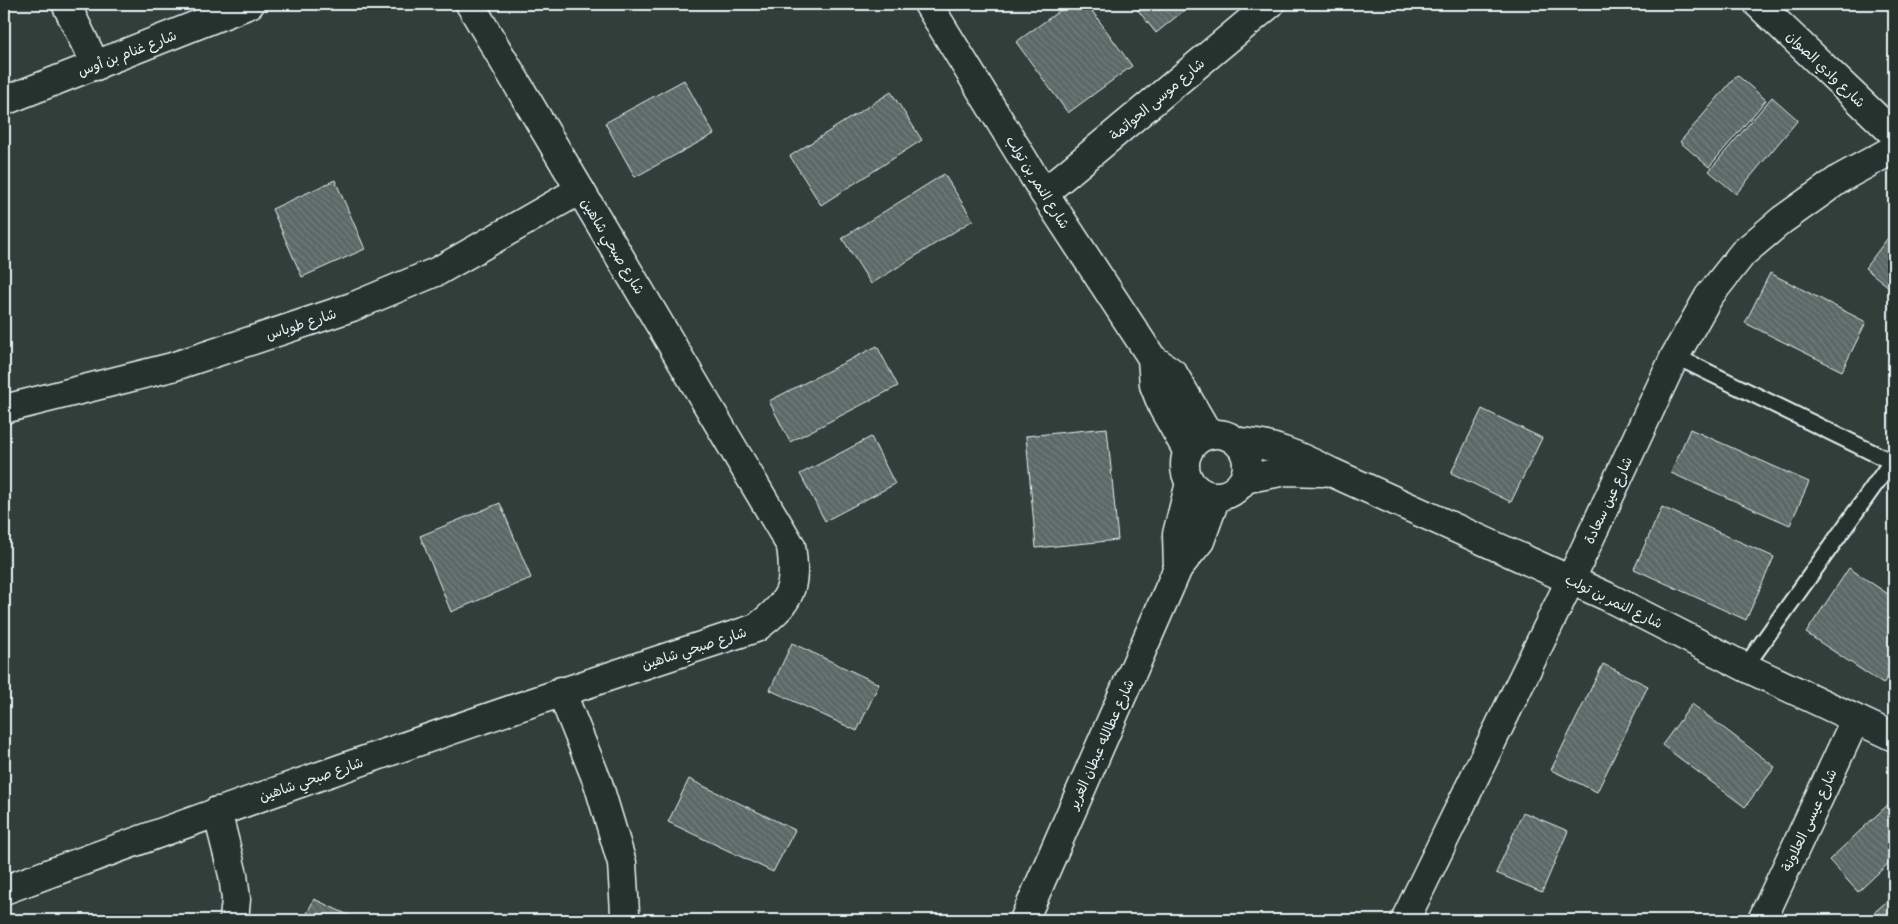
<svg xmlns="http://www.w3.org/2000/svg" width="1898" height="924" font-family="Delius,'Playpen Sans Arabic',sans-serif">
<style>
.building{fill:url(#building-back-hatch);stroke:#e8f1f8}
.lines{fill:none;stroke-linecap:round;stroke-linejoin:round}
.lane-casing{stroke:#e8f1f8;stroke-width:19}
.street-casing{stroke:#e8f1f8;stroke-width:31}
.lane{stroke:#26332d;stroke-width:15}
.street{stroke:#26332d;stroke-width:28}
.labels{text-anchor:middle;stroke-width:4;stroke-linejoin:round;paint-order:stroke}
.street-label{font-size:14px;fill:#e8f1f8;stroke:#26332d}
</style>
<defs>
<pattern id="building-back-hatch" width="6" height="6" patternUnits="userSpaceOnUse" patternTransform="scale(1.25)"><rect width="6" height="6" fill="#5c6865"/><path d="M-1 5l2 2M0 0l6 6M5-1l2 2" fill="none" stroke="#737e7c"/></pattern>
</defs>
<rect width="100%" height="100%" fill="#323e39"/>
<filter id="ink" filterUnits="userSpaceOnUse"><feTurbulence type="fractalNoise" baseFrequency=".02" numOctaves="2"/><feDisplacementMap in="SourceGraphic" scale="10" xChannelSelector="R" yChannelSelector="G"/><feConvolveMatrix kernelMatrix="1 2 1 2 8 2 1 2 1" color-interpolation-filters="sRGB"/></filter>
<g filter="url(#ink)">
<g class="building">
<polygon points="1069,4 1087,4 1132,66 1068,113 1016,42"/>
<polygon points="1133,4 1192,4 1156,33"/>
<polygon points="1737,75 1766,100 1709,167 1680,142"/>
<polygon points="684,80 714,134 635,177 605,123"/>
<polygon points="891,92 922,140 821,205 790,156"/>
<polygon points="1772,97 1798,120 1736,194 1709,171"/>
<polygon points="944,174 973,220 871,284 842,238"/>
<polygon points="335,180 365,249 302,277 272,209"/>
<polygon points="1894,230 1894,291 1865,268"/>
<polygon points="1770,273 1866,322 1842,371 1745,323"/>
<polygon points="877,346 898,386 790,442 769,401"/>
<polygon points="1482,409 1542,438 1511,502 1451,473"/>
<polygon points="1107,428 1118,540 1036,548 1026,436"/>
<polygon points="1690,429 1809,482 1790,525 1671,473"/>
<polygon points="871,437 895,484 825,521 800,474"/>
<polygon points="500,503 531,578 451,612 420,536"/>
<polygon points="1662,507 1774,557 1746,620 1634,569"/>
<polygon points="1849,568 1894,598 1894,667 1883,684 1806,633"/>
<polygon points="792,643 879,684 857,731 770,690"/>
<polygon points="1603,664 1648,686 1597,792 1551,770"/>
<polygon points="1692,704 1775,767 1745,807 1662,745"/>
<polygon points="689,779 795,830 773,872 668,822"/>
<polygon points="1894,799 1894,858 1858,892 1829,860"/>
<polygon points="1523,812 1568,831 1542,892 1496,873"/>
<polygon points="1894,895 1894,920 1872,920 1869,917"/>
<polygon points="314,899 359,920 304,920"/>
</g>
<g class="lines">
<g class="lane-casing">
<g id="lane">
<polyline points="1675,356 1894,463"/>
<polyline points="1745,667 1894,458"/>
</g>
</g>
<g class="street-casing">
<g id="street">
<polyline points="66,4 96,66"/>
<polyline points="928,4 1044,193 1152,358 1173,373 1209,435"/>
<polyline points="1758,4 1894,134"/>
<polyline points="4,101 250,4"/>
<polyline points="1044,193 1270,4"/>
<polyline points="1152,358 1154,385 1163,408 1188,452"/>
<polyline points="4,409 172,367 352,307 438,271 580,190"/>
<circle cx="1216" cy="465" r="31"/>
<path d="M 1237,442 C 1272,443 1301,457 1331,472 L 1606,596 L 1745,667 L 1894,737"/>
<polyline points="1244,479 1286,471 1322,472"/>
<polyline points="1178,568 1177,534 1190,483"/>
<polyline points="561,691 598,783 622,863 625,913 623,920"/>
<polyline points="217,811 233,875 236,899 234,920"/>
<path d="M 4,890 C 253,798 504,710 756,628 C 791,602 797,588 791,546 L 470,4"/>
<polyline points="1024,920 1178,568 1200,541 1216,497"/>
<polyline points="1405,920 1571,579 1675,356 1709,296 1743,253 1782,220 1841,178 1894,149"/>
<polyline points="1762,920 1855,720"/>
</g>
</g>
<use href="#lane" class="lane"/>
<use href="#street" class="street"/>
</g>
</g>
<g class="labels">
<g class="street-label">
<text transform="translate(127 53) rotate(-21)" y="5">شارع غنام بن أوس</text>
<text transform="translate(1826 69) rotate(44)" y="5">شارع وادي الصوان</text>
<text transform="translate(1157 99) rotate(-40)" y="5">شارع موسى الحواتمة</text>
<text transform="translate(1038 182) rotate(58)" y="5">شارع النمر بن تولب</text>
<text transform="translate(613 246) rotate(59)" y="5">شارع صبحي شاهين</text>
<text transform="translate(301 324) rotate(-18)" y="5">شارع طوباس</text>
<text transform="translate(1608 500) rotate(-65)" y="5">شارع عين سعادة</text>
<text transform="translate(1614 601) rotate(26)" y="5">شارع النمر بن تولب</text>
<text transform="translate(694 648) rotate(-18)" y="5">شارع صبحي شاهين</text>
<text transform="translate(1101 744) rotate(-66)" y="5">شارع عطالله عبطان الغرير</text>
<text transform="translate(311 779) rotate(-19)" y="5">شارع صبحي شاهين</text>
<text transform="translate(1809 820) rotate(-65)" y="5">شارع عيسى العلاونة</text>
</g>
</g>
<rect width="1898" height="924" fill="none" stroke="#26332d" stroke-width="20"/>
<rect x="10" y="10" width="1878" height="904" fill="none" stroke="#e8f1f8" stroke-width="2" filter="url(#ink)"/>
</svg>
